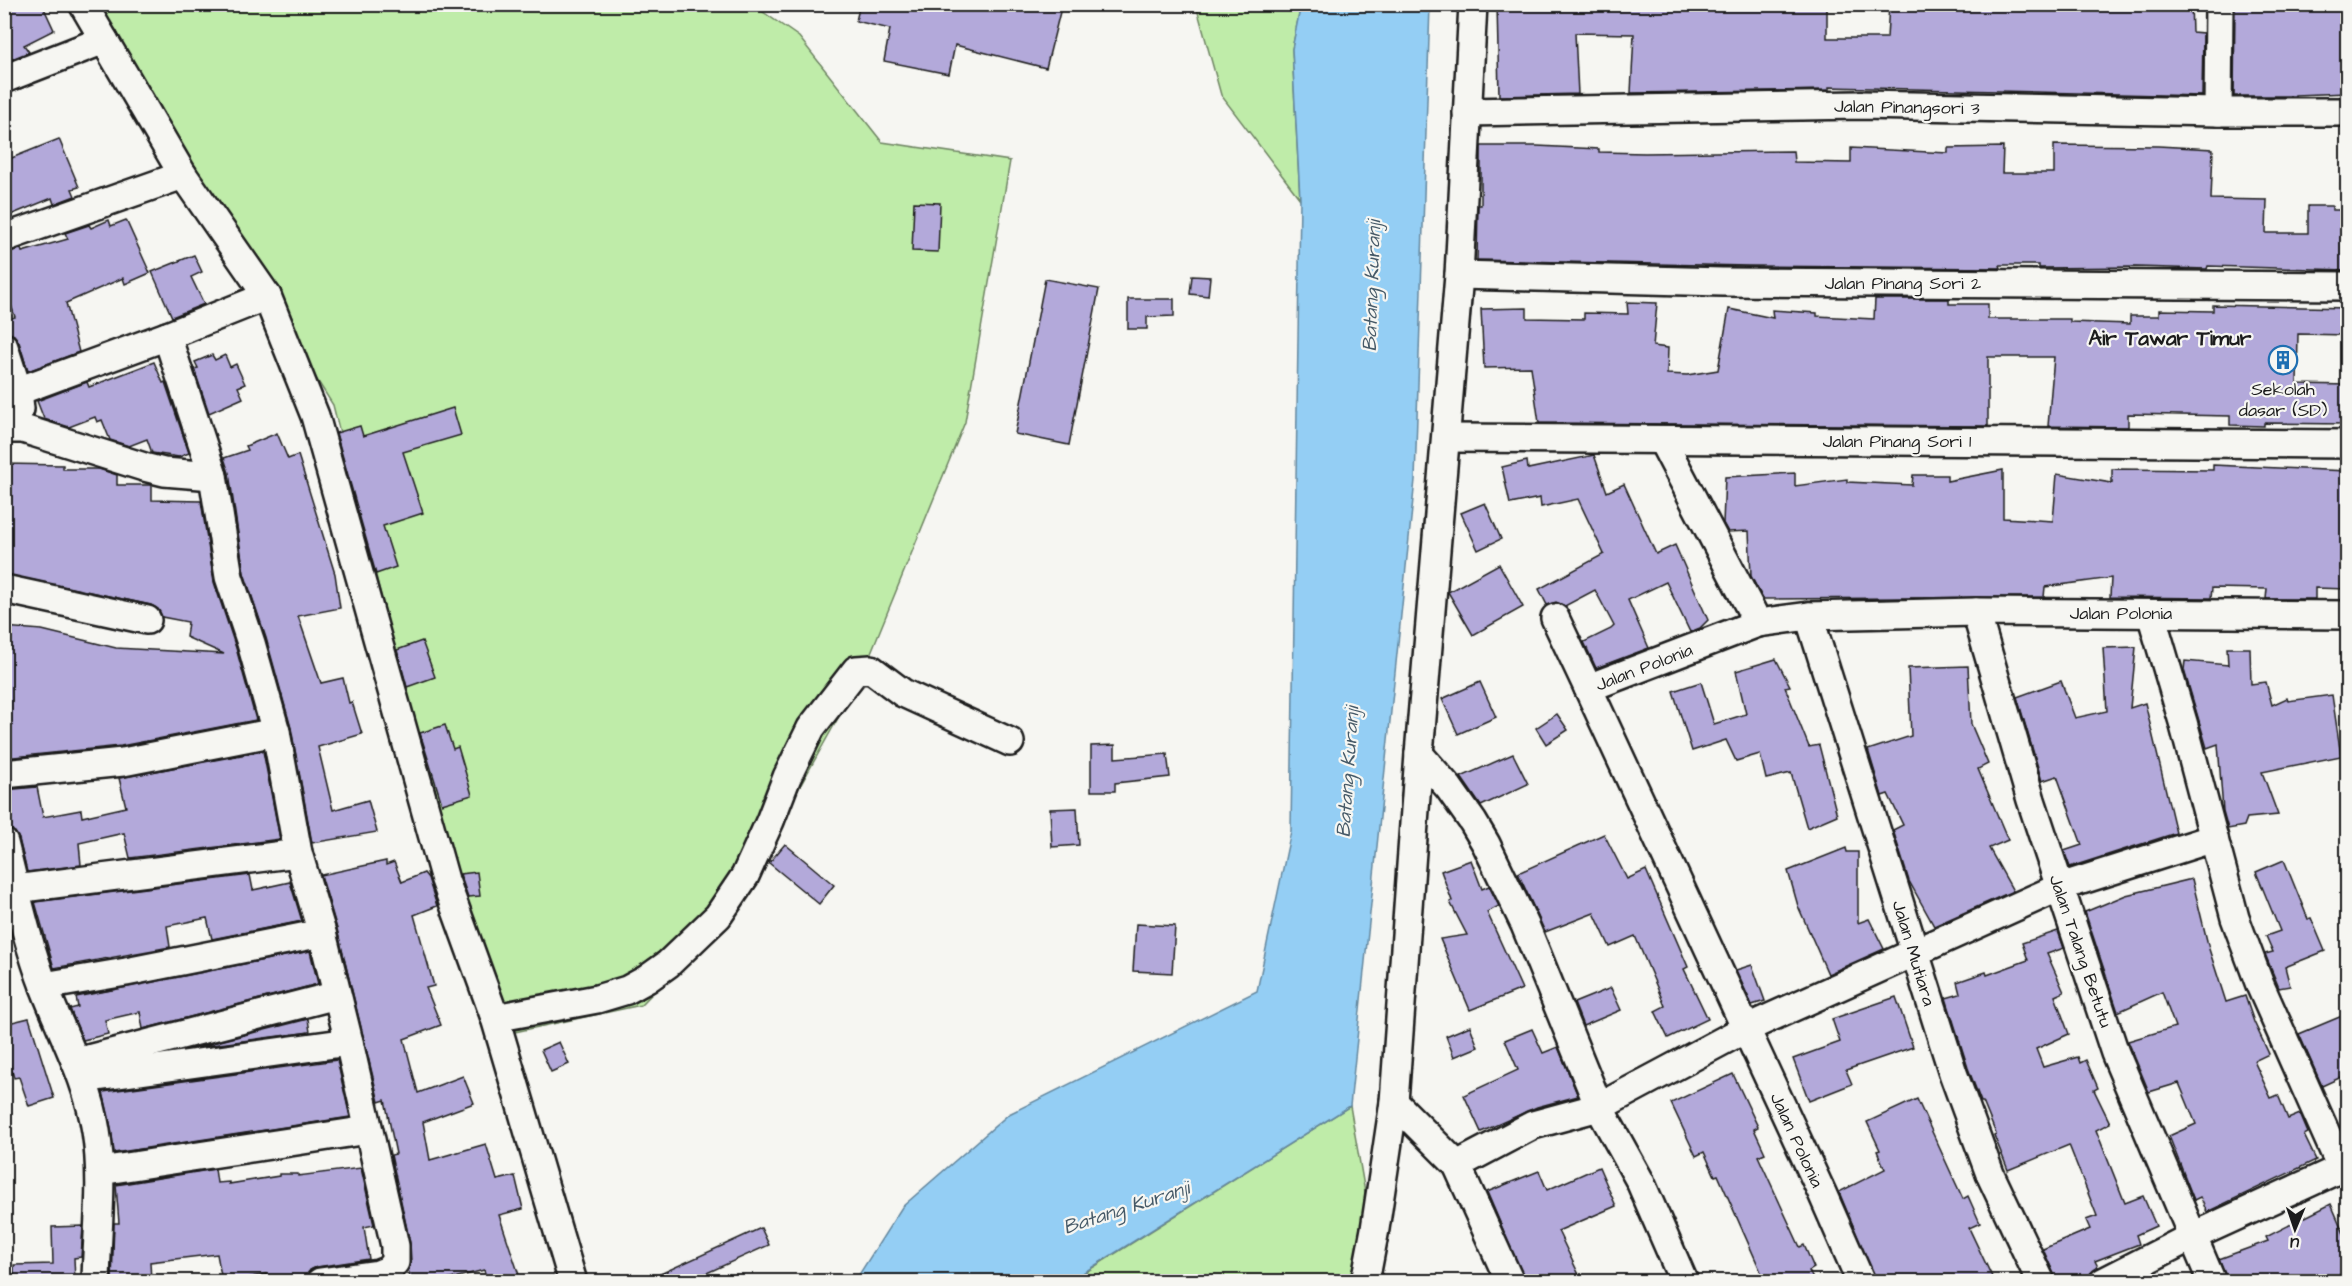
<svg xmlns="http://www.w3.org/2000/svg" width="2352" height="1286" font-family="'Architects Daughter',sans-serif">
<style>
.green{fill:#bfeca9;stroke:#6e8462;stroke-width:1.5}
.water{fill:#94cef4;stroke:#64879e;stroke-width:1.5}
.building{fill:#b3a9da;stroke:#1c1c1c;stroke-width:1.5}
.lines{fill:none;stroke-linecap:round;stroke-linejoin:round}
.minor-casing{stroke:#1c1c1c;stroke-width:32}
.minor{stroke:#f6f6f2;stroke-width:27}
.labels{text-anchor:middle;stroke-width:4.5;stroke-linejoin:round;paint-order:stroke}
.street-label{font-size:18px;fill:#1c1c1c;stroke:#f6f6f2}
.poi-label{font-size:18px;fill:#1c1c1c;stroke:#f6f6f2}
.water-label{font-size:20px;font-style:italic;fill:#465a68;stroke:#f6f6f2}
.quarter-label{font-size:21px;font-weight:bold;fill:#1c1c1c;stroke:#f6f6f2}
</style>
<rect width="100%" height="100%" fill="#f6f6f2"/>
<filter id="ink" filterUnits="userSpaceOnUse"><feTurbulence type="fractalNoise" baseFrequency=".0167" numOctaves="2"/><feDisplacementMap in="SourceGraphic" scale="12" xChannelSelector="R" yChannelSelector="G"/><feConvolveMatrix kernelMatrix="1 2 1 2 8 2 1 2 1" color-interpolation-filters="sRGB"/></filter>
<g filter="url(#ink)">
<g class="green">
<polygon points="80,5 753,5 799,37 882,142 1010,161 965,422 861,677 727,917 641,1005 492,1037 333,405"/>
<polygon points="1196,5 1301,5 1292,49 1300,199 1221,95"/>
<polygon points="1350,1106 1367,1204 1358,1281 1070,1282"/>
</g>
<polygon class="water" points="1301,4 1430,5 1415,480 1350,1106 1070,1281 855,1281 902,1207 1009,1114 1257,991 1291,831 1300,199 1292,49"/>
<g class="building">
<polygon points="4,4 42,4 54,30 24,45 29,52 7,61 4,57"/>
<polygon points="860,4 1062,4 1046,68 955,45 949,74 884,61 890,29 856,21"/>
<polygon points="1497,4 1827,4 1827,38 1887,38 1889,4 2191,4 2192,32 2203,33 2202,96 1829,87 1829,90 1631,93 1634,34 1575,33 1578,94 1499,96"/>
<polygon points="2235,4 2348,4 2348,93 2295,95 2295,96 2234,96"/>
<polygon points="59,139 79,187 72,189 75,196 54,204 52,198 8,216 9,219 4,221 4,161"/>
<polygon points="2054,145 2158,146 2213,149 2211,199 2267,200 2266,233 2308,233 2308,206 2332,206 2332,210 2348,210 2348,270 2208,266 2207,269 2136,267 2039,268 2039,265 2000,265 2001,268 1748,266 1477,260 1478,205 1481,205 1481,146 1537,146 1599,149 1599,152 1645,153 1793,151 1794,162 1851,163 1851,148 1948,153 1948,148 2003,147 2002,173 2054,173"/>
<polygon points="914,202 940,203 938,252 912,251"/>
<polygon points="109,220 111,226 126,220 150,273 125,284 123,278 66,303 79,352 28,371 19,342 14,335 4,332 4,320 15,317 4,284 4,253 21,249 22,252 68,239 65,233 89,225 91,228"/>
<polygon points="194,255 202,272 191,277 204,304 172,317 152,272"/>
<polygon points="1192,276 1210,277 1208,296 1190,294"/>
<polygon points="1045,279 1099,289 1069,445 1015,434"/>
<polygon points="1128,299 1174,299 1174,316 1147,317 1147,329 1128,329"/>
<polygon points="1875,299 1949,299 1949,304 1988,304 1988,319 2070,319 2070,322 2130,324 2130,316 2159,316 2159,310 2213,311 2213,305 2348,308 2348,335 2298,334 2297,384 2348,385 2348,424 2264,423 2264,426 2230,425 2230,416 2128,414 2128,427 2048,426 2054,357 1988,357 1988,426 1539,423 1531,367 1484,368 1481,309 1527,308 1527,318 1584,319 1584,313 1628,314 1627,302 1657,303 1653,346 1668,348 1667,374 1687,375 1718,370 1729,309 1773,318 1772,310 1817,313 1817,316 1874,319"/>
<polygon points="212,355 215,360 225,355 230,367 236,364 245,384 238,387 243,398 209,413 194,369 198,368 195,362"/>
<polygon points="154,362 163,383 165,382 189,453 179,457 152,453 147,439 129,446 110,440 102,420 97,422 95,417 69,427 44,419 37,401 87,382 89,387"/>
<polygon points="453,408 461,435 403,452 423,513 383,526 396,567 376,574 336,433 360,426 363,436"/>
<polygon points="277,433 288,459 298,455 335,574 340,608 298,616 321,683 343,678 349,703 352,702 362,734 318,747 333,810 368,800 377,832 312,843 291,728 266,638 244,573 229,473 224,458 248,450 246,446"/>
<polygon points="1594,455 1607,492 1624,484 1656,554 1675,545 1708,620 1700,628 1690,632 1666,582 1628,600 1649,648 1596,668 1584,642 1611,629 1614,626 1595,590 1565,606 1556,602 1547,605 1539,589 1604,554 1578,499 1541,507 1540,498 1510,504 1502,467 1527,461 1528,469"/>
<polygon points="4,464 63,465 63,469 99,469 117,475 117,485 152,485 152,500 201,501 214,582 236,648 256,720 121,746 4,758 4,627 42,630 116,648 224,654 186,637 188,622 162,617 158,609 151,605 4,574"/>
<polygon points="2213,465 2348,471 2348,589 2315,588 2315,599 2266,599 2267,589 2212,588 2211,598 2110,597 2111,578 2045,587 2044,597 1763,599 1751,576 1749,531 1728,532 1723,523 1725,477 1795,473 1795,486 1847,479 1847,482 1912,485 1913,475 1947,475 1947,481 2003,470 2003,518 2053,521 2057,474 2112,483 2112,469 2213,470"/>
<polygon points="1485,503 1501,539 1478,550 1461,513"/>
<polygon points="1499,564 1523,607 1473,635 1448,592"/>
<polygon points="422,641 435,677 407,687 397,650"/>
<polygon points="2136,647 2130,708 2145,703 2176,833 2070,867 2064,851 2082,845 2057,776 2042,781 2017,697 2061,681 2075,718 2107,711 2103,648"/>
<polygon points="2227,648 2250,648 2251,684 2266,682 2272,705 2287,698 2288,701 2332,695 2341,756 2262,772 2278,815 2247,818 2244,826 2228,829 2223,811 2218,744 2207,748 2184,670 2185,661 2228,665"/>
<polygon points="1776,659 1790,686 1785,687 1809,747 1819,745 1837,815 1807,828 1791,773 1766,779 1760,754 1736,761 1726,740 1692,751 1673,691 1701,682 1714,724 1746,714 1736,671"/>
<polygon points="1968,666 1971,724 1988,764 1978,769 2008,840 1989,848 2013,891 1934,926 1909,881 1893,830 1903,825 1888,794 1882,796 1868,750 1911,736 1908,668"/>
<polygon points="1480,682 1496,717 1458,734 1442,699"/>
<polygon points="1557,714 1568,730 1546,744 1536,728"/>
<polygon points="445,725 453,749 458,747 472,795 442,804 420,733"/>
<polygon points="1115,745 1115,758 1167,754 1170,777 1115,783 1115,791 1091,791 1091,746"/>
<polygon points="263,751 280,839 130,858 124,833 79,843 81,865 27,872 19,839 15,832 4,828 4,790 37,787 43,817 81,810 82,817 126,807 119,778"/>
<polygon points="1513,754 1528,784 1481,806 1461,777"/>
<polygon points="1077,808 1079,845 1052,847 1050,809"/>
<polygon points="1604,834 1627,879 1646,870 1688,967 1684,969 1708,1019 1668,1038 1655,1011 1665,1006 1635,936 1610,947 1594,913 1545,932 1518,873"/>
<polygon points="785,844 834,885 819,904 769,863"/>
<polygon points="1846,848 1847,852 1858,852 1858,923 1869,919 1884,949 1828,974 1798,906 1788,871"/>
<polygon points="1471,860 1482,889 1489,886 1499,906 1487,912 1522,989 1470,1010 1440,939 1467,935 1450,902 1452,901 1441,871"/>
<polygon points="2284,860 2308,919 2311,918 2325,951 2285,967 2290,986 2279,988 2265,954 2273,952 2266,936 2280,931 2256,872"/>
<polygon points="386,861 386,865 394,862 402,882 424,873 428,878 437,906 414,915 434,986 426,988 441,1025 404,1039 418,1093 463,1076 474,1103 423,1122 430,1160 486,1144 497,1180 515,1176 523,1209 499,1215 521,1281 487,1281 484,1270 443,1281 411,1281 408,1269 411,1262 410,1243 391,1155 396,1154 385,1100 379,1102 337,929 321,875"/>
<polygon points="477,872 480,896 468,897 460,874"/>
<polygon points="250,875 253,890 290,882 302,921 212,939 207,918 167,926 170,947 54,968 35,902"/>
<polygon points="2192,879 2209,949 2226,1002 2245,996 2254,1022 2269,1054 2254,1061 2271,1098 2278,1095 2288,1119 2300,1114 2308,1133 2304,1135 2316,1160 2207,1212 2200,1197 2194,1200 2169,1136 2196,1124 2179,1083 2149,1092 2128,1041 2175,1027 2162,992 2118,1012 2085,912 2126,895"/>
<polygon points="1136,924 1175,926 1172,973 1133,971"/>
<polygon points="2058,931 2064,948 2047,954 2064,992 2055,996 2069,1034 2036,1049 2043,1067 2078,1057 2080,1063 2086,1060 2098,1088 2094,1090 2110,1123 2096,1130 2125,1203 2143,1196 2156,1226 2136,1235 2139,1244 2095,1261 2098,1267 2089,1277 2078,1281 2057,1281 2043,1249 2090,1229 2086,1220 2097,1216 2069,1145 2008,1170 1994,1135 1996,1134 1983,1102 1981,1102 1968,1068 1946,998 1960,994 1957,982 1986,972 1987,975 2028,960 2022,943"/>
<polygon points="310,951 318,984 143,1029 140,1012 105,1020 108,1034 83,1040 70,1009 78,1007 76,997"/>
<polygon points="1752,965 1765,1001 1752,1005 1736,970"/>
<polygon points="1611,988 1621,1010 1583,1026 1574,1003"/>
<polygon points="1896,997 1913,1047 1846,1070 1852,1084 1809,1101 1793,1059 1840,1042 1832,1019"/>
<polygon points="2342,1016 2348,1029 2348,1074 2322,1086 2299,1034"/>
<polygon points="29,1018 54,1098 29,1106 19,1077 14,1078 4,1046 4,1024"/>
<polygon points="308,1019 310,1032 197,1047"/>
<polygon points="1470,1026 1478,1047 1454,1057 1446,1036"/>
<polygon points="1532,1029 1543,1053 1558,1047 1578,1096 1537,1107 1481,1132 1464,1095 1518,1070 1505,1040"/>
<polygon points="559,1042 569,1064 551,1072 541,1050"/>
<polygon points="337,1060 350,1117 114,1153 111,1128 103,1092"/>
<polygon points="1733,1074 1758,1127 1754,1129 1765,1153 1758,1156 1800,1247 1804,1245 1814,1268 1809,1271 1814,1281 1765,1281 1718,1175 1715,1176 1704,1152 1696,1156 1671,1103"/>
<polygon points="1917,1099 1963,1199 1968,1196 1980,1223 1969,1228 1994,1281 1876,1281 1839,1192 1885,1169 1877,1151 1880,1150 1867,1122"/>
<polygon points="1599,1167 1616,1206 1558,1231 1582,1281 1525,1281 1487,1192 1539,1171 1547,1190"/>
<polygon points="361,1168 374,1225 364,1227 369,1259 317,1267 310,1270 305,1281 267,1280 266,1274 233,1281 222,1281 217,1254 150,1262 151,1281 112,1281 114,1223 119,1223 116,1185 215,1169 217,1183 229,1182 229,1184 279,1176 279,1174 298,1174 298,1176"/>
<polygon points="2331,1204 2348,1243 2348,1271 2323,1281 2227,1281 2219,1259 2268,1241 2266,1237"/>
<polygon points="83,1226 81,1257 74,1258 75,1281 14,1281 14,1265 53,1264 52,1227"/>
<polygon points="761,1228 769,1245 689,1281 645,1281"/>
</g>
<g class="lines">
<g class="minor-casing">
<g id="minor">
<polyline points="83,4 183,175 267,296 315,416 445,880 495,1018 573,1282"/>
<polyline points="4,79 104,40"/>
<polyline points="1467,112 1860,105 2218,112 2348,112"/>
<polyline points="2218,112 2219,4"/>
<polyline points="4,238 183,175"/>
<polyline points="1459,275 1722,282 2348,286"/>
<polyline points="167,336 213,476 229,577 251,643 276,732 298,853 322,933 349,1042 395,1246 395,1262 388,1270 378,1274 320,1282"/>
<polyline points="4,347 18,391 20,409"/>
<polyline points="18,391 167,336 267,296"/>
<polyline points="4,429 23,429 144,467 164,472 213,476"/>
<polyline points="1446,438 2348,444"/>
<polyline points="1662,440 1758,623"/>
<polyline points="4,589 147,620"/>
<polyline points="1976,612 2031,800 2115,1053 2212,1282"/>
<polyline points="2151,614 2183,722 2235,918 2260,985 2341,1167"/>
<polyline points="1809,616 1953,1073 1990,1174 2041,1282"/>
<polyline points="1555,618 1588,688"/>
<polyline points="1419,754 1449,788 1473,822 1486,844 1525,925 1599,1107 1640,1181 1684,1282"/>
<polyline points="4,774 123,762 276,732"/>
<path d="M 4,843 C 16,891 27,942 45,989 C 63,1036 88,1080 96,1131 C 104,1180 97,1231 96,1282"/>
<polyline points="15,889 298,853"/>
<polyline points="44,986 126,972 322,933"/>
<polyline points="495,1018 597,999 627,990 647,979 668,964 718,916 745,876 770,821 787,777 811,728 856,670 871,669 903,693 1010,742"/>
<polyline points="76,1062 337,995"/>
<polyline points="83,1079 349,1042"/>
<polyline points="1394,1102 1457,1165 1510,1282"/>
<polyline points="1457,1165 1533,1125 1599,1107 1745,1029 2060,887 2214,838"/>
<polyline points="100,1171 368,1130"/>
<polyline points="1365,1282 1375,1229 1394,1102 1419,754 1459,275 1473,4"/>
<polyline points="1861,1282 1822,1193 1588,688 1758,623 1809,616 1976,612 2348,615"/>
<polyline points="2103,1282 2191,1237 2348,1165"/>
</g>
</g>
<use href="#minor" class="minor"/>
</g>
</g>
<defs>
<g id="building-ring" transform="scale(1.5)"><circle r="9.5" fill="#f6f6f2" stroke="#1f6fb2" stroke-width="1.5"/><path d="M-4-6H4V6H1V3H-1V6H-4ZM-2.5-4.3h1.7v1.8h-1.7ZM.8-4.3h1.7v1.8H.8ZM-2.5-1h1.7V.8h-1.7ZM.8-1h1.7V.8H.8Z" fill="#1f6fb2"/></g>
</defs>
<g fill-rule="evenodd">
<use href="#building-ring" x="2283" y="360"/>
</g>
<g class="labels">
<g class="street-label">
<text transform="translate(1907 107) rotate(1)" y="6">Jalan Pinangsori 3</text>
<text x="1903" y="289">Jalan Pinang Sori 2</text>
<text x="1897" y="447">Jalan Pinang Sori 1</text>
<text x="2121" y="619">Jalan Polonia</text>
<text transform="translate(1644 667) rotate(-21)" y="6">Jalan Polonia</text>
<text transform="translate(2081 951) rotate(71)" y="6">Jalan Talang Betutu</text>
<text transform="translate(1914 953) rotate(73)" y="6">Jalan Mutiara</text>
<text transform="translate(1797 1140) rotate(65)" y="6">Jalan Polonia</text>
</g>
<g class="poi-label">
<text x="2283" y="395">Sekolah<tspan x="2283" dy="21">dasar (SD)</tspan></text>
</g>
<g class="water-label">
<text transform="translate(1371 286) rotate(-88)" y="7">Batang Kuranji</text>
<text transform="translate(1347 772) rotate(-86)" y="7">Batang Kuranji</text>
<text transform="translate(1126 1207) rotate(-18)" y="7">Batang Kuranji</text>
</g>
<g class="quarter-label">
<text x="2170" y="345">Air Tawar Timur</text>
</g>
</g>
<rect width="2352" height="1286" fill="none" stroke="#f6f6f2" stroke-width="24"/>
<rect x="12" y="12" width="2328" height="1262" fill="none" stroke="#1c1c1c" stroke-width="2" filter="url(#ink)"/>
<g transform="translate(2295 1229) rotate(182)" stroke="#f6f6f2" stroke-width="4.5" paint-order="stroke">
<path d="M0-4.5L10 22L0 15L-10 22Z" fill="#1c1c1c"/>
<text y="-9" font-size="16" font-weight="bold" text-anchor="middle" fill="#1c1c1c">U</text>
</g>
</svg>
